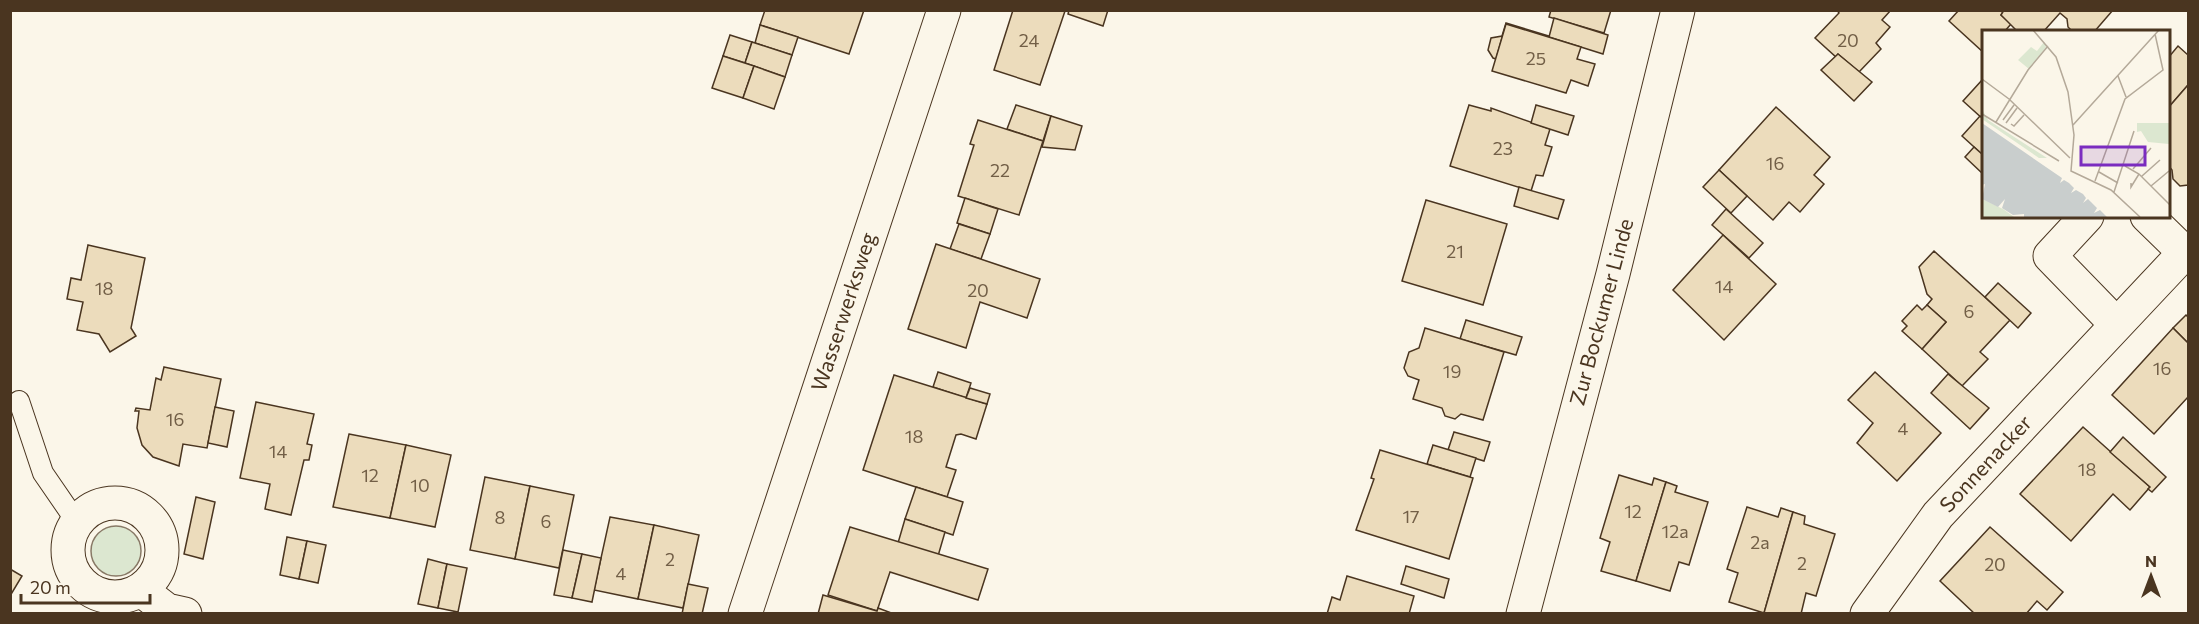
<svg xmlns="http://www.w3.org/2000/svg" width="2199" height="624" font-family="Commissioner,sans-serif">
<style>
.green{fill:#dce7d0;stroke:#887966;stroke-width:1.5}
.building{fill:#ecdcbc;stroke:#4a3520;stroke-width:1.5}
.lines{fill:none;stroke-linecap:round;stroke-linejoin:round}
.lane-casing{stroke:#4a3520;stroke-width:22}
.street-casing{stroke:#4a3520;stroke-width:35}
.lane{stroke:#fbf6e9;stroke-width:20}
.street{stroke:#fbf6e9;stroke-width:33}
.labels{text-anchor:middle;stroke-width:4.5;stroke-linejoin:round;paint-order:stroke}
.number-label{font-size:18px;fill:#725f47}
.street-label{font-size:21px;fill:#4a3520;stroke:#fbf6e9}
.inset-road{fill:none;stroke:#b4a999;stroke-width:1.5}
.view{fill:#7b2cbf;fill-opacity:0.15;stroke:#7b2cbf;stroke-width:3}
.inset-edge{fill:none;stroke:#4a3520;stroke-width:3}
</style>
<rect width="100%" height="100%" fill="#fbf6e9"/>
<circle class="green" cx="116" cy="551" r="25"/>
<g class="building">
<polygon points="765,10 864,10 849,54 760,25"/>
<polygon points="1013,10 1065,11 1040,85 994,70"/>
<polygon points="1069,10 1108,10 1103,26 1068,14"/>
<polygon points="1551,10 1611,10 1604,33 1549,17"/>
<polygon points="1837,10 1891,10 1882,20 1890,27 1876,43 1881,49 1859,72 1838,54 1836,57 1815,38 1839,13"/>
<polygon points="1959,10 2004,10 2001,15 2011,24 2004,32 1983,32 1983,52 1949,21"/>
<polygon points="2004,10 2113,10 2094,32 2073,32 2068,27 2067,19 2060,13 2043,32 2018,32 2001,15"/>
<polygon points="1554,18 1608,35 1603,54 1549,37"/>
<polygon points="1506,23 1549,36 1549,37 1506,24 1496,59 1493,58 1488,50 1491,38 1502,36"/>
<polygon points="1506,24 1581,47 1577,59 1595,64 1588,86 1571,80 1566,93 1492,71"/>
<polygon points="760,25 798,37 792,55 755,43"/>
<polygon points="730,35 752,42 745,63 723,56"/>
<polygon points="752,42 792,55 785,77 745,63"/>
<polygon points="2178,46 2188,55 2188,85 2168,108 2168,58"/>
<polygon points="1838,54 1872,82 1854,101 1821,70"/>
<polygon points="723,56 754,66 743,98 712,88"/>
<polygon points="754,66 785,77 774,109 743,98"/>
<polygon points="1983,79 1983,119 1963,101"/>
<polygon points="2188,85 2188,185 2180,186 2173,179 2172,170 2168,165 2168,108"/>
<polygon points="1016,105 1051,116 1043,141 1007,129"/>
<polygon points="1469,105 1491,111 1491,108 1550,129 1545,145 1552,147 1543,176 1536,175 1531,191 1450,166"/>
<polygon points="1536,105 1574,116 1568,135 1531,123"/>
<polygon points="1776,107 1830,157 1814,175 1824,184 1800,212 1789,202 1773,220 1719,170"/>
<polygon points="1051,116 1082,126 1075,150 1042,147"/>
<polygon points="1980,116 1983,119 1983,155 1962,136"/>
<polygon points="978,120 1043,141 1019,215 958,196 974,145 970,144"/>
<polygon points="1974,147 1983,155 1983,174 1965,157"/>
<polygon points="1719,170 1747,196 1731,213 1703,187"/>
<polygon points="1519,187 1564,200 1558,219 1514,206"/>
<polygon points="965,198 998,209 990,234 957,223"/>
<polygon points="1426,200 1507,224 1483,305 1402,281"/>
<polygon points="1726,209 1763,243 1749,258 1712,225"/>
<polygon points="959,224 990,234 981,259 950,249"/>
<polygon points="1723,235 1776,284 1724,340 1673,290"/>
<polygon points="936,244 1040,279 1027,318 980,302 966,348 908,329"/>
<polygon points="88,245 145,258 131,328 136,336 110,352 99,334 77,330 83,302 67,299 71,278 81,280"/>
<polygon points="1934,251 2010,320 1980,352 1988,359 1962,386 1922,349 1946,322 1927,305 1932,299 1927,294 1919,267"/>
<polygon points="1998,283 2031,313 2018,328 1985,297"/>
<polygon points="1917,305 1922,310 1927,305 1946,322 1922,349 1902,331 1907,326 1902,321"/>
<polygon points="2186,315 2188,317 2188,343 2173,328"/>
<polygon points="1466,320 1522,337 1516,355 1460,339"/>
<polygon points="1425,328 1504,352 1483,420 1461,414 1455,419 1445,416 1442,408 1413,399 1419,380 1408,376 1404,368 1409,352 1419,348"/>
<polygon points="2173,328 2188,343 2188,397 2154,434 2112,395"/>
<polygon points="164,367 221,379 207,448 183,444 179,466 153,457 142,445 137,428 139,411 135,411 136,408 150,410 156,378 161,380"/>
<polygon points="938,372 971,383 966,398 933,387"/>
<polygon points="1875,372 1941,433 1897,481 1857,443 1873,423 1848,400"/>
<polygon points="1948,374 1989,408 1970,429 1931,393"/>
<polygon points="894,375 987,404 976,439 961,434 956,435 946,467 956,470 947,497 863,470"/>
<polygon points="970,388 990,394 987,404 966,398"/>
<polygon points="256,402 314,414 307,444 312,445 309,460 304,460 291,515 265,509 270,484 240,478"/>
<polygon points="215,407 234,411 227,447 208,443"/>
<polygon points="2083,427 2150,487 2130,510 2113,494 2071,541 2020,494"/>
<polygon points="1454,432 1490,442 1484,461 1448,450"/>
<polygon points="349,434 406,445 390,518 333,507"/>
<polygon points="2123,437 2166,477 2152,492 2148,489 2150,487 2110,452"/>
<polygon points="406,445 451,455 435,527 390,518"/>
<polygon points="1433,445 1476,458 1470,477 1427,464"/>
<polygon points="1380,450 1473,478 1449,559 1356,530 1374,479 1371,478"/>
<polygon points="1619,475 1652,485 1654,478 1666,482 1636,581 1601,571 1610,542 1600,538"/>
<polygon points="485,477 530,486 515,559 470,550"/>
<polygon points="1666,482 1677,486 1675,492 1708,502 1689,565 1679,562 1670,591 1636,581"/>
<polygon points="530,486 574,495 559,568 515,559"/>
<polygon points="916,487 963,502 953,535 905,519"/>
<polygon points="196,497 215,502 203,559 184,554"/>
<polygon points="1747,507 1778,517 1781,508 1793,512 1764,613 1729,602 1738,573 1727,569"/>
<polygon points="1793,512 1805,516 1804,524 1835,534 1816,596 1806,593 1801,614 1767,614 1764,613"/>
<polygon points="610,517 654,525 638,599 594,590"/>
<polygon points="905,519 945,532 938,556 898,543"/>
<polygon points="654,525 699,535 683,608 638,599"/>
<polygon points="850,527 988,569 978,600 890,572 877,611 828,595"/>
<polygon points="1990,527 2063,592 2047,610 2037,601 2026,614 1975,614 1940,581"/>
<polygon points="287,537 307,541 299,579 280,575"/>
<polygon points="307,541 326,545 318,583 299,579"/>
<polygon points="563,550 582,554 572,598 554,595"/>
<polygon points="582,554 601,558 592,602 572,598"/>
<polygon points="428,559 447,564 438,608 418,604"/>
<polygon points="447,564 467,568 458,612 438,608"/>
<polygon points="1406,566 1449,579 1444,598 1401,584"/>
<polygon points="10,569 22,576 10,596"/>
<polygon points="1347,576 1414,596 1409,614 1327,614 1332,597 1340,600"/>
<polygon points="688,584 708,588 702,614 682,614"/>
<polygon points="823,595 877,611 878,608 894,614 818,614"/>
</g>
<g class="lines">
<g class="lane-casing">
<polyline id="lane" points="19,401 43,473 76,521"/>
</g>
<g class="street-casing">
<g id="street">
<polyline points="2087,216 2050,256 2116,324"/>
<polyline points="2147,216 2185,253"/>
<circle cx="115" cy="550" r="47"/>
<polyline points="141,590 167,610 185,614"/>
<polyline points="745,614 944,10"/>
<polyline points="1523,614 1613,274 1678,10"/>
<polyline points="1867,614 1938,515 2188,249"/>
</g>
</g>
<use href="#lane" class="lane"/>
<use href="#street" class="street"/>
</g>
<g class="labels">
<g class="number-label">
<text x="1029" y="47">24</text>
<text x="1848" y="47">20</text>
<text x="1536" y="65">25</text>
<text x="1503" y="155">23</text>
<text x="1775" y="170">16</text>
<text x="1000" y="177">22</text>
<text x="1455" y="258">21</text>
<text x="1724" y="293">14</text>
<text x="104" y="295">18</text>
<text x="978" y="297">20</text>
<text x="1969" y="318">6</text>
<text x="2162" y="375">16</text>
<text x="1452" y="378">19</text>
<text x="175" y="426">16</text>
<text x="1903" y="435">4</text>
<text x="914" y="443">18</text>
<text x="278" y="458">14</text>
<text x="2087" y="476">18</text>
<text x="370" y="482">12</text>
<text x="420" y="492">10</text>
<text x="1633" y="518">12</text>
<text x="1411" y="523">17</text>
<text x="500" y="524">8</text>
<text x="546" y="528">6</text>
<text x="1675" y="538">12a</text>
<text x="1760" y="549">2a</text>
<text x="670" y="566">2</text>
<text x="1802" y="570">2</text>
<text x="1995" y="571">20</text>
<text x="621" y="580">4</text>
</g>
<g class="street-label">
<text transform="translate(844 312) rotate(-72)" y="7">Wasserwerksweg</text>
<text transform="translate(1602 312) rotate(-75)" y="7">Zur Bockumer Linde</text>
<text transform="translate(1986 464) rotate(-47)" y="7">Sonnenacker</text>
</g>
</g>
<g transform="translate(1982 30)">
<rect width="188" height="188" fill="#fbf6e9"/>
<path d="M 62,12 L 64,17 L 47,39 L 36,30 L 49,17 L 55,21 ZM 0,79 L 6,90 L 65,128 L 57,128 L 0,89 ZM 155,93 L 187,93 L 187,114 L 166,112 L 159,101 L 155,102 ZM 0,169 L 21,179 L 32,187 L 0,187 Z" fill="#dce7d0"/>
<path d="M 0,93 L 80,148 L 78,153 L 82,150 L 87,153 L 92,158 L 89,163 L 94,160 L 101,164 L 104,168 L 101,173 L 106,169 L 115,178 L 112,183 L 118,180 L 125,187 L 42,187 L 42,184 L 31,185 L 20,178 L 23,169 L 16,177 L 0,169 L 3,154 L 0,155 Z" fill="#c9cecd"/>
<path class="inset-road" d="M 51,0 L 74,27 L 86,62 L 92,105 L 89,141 L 129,160 L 158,187M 136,46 L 144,67M 0,49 L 27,69 L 88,128M 0,84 L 77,131M 21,90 L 32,75M 14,92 L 46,40 L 66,16M 24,93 L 35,78M 29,94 L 32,96 L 42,85M 91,95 L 177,0M 143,136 L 157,144 L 188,175M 151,139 L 169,118M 117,142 L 136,153M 160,146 L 178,130M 113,151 L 143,69 L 181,40 L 173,4M 149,153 L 149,157 L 157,144M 169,156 L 187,141M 132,162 L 152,101"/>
<path class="view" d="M 99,117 L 163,117 L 163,135 L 99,135 Z"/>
<rect width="188" height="188" class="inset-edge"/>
</g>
<rect width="2199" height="624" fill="none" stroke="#4a3520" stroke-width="24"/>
<g transform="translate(2151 576)" stroke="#fbf6e9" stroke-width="4.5" paint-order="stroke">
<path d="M0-4.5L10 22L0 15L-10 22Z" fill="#4a3520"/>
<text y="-9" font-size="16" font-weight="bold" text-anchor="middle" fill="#4a3520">N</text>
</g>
<path d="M21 594v9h129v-9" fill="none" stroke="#4a3520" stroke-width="3"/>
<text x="30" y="594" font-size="18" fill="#4a3520" stroke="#fbf6e9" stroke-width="4.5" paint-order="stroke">20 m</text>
</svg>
